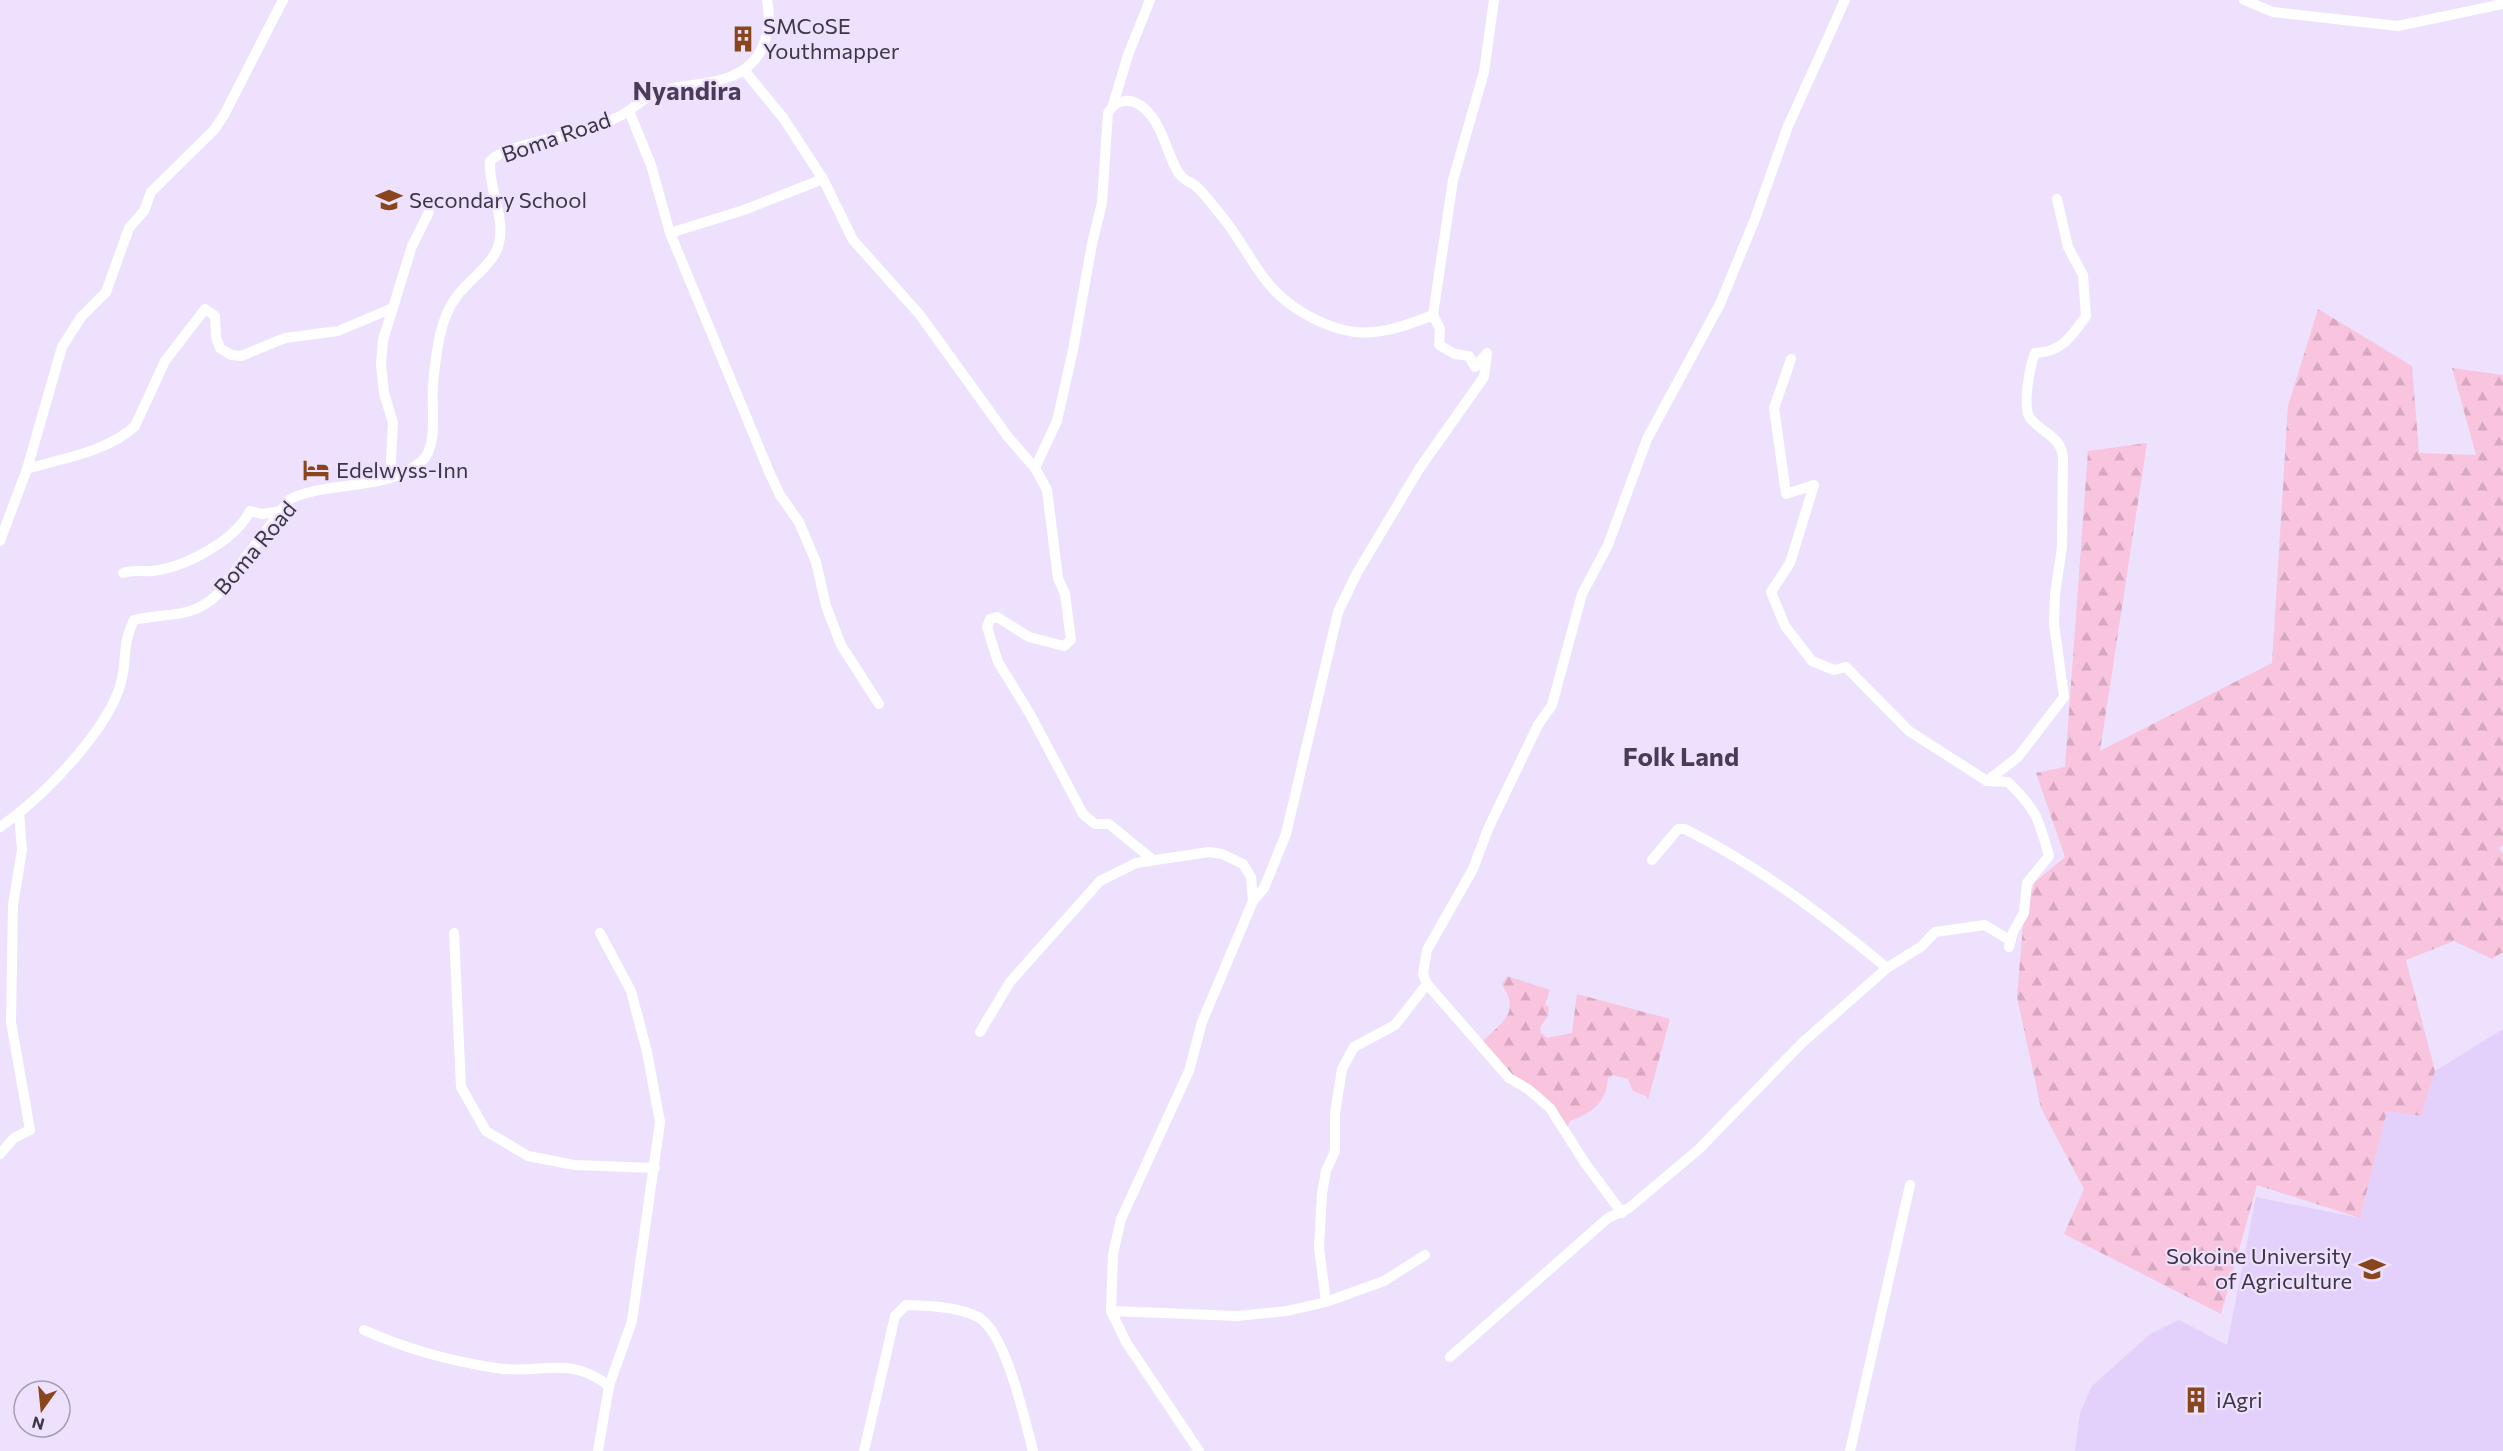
<svg xmlns="http://www.w3.org/2000/svg" width="2503" height="1451" font-family="Commissioner,sans-serif">
<style>
.built{fill:#e4d1fb}
.forest{fill:url(#forest-firs)}
.lines{fill:none;stroke-linecap:round;stroke-linejoin:round}
.minor{stroke:#fff;stroke-width:10}
.labels{text-anchor:middle;stroke-width:4.5;stroke-linejoin:round;paint-order:stroke}
.poi-label{font-size:22px;fill:#3d3644;stroke:#ede1fd;text-anchor:start}
.street-label{font-size:22px;fill:#3d3644;stroke:#ede1fd}
.quarter-label{font-size:26px;font-weight:bold;fill:#4a3c58;stroke:#ede1fd}
</style>
<defs>
<pattern id="forest-firs" width="22" height="20" patternUnits="userSpaceOnUse" patternTransform="scale(1.5)"><rect width="22" height="20" fill="#f8c4de"/><path d="M5 1l3.5 6h-7zM16 11l3.5 6h-7z" fill="#d6a9c0"/></pattern>
</defs>
<rect width="100%" height="100%" fill="#ede1fd"/>
<polygon class="built" points="2503,1029 2503,1451 2075,1451 2080,1413 2092,1386 2150,1334 2179,1320 2227,1345 2256,1197 2360,1218 2387,1111 2421,1116 2435,1071"/>
<g class="forest">
<polygon points="2318,309 2412,366 2419,453 2476,455 2452,368 2503,375 2503,845 2499,848 2503,854 2503,952 2492,959 2454,941 2406,960 2435,1071 2421,1116 2387,1111 2360,1218 2257,1185 2221,1314 2232,1322 2219,1313 2064,1234 2084,1189 2041,1108 2017,997 2024,913 2035,882 2065,857 2036,773 2065,767 2088,451 2147,443 2100,751 2272,663 2288,406"/>
<path d="M 1507,976 L 1550,990 L 1545,1005 L 1549,1007 L 1548,1016 L 1540,1027 L 1541,1033 L 1547,1038 L 1572,1033 L 1577,994 L 1670,1019 L 1648,1100 L 1646,1096 L 1633,1091 L 1628,1079 L 1613,1075 L 1608,1078 C 1606,1103 1592,1113 1570,1121 L 1565,1133 L 1526,1088 L 1481,1043 C 1500,1023 1522,1014 1502,985 Z"/>
</g>
<g class="lines">
<g class="minor">
<polyline points="2244,0 2273,12 2398,26 2503,4"/>
<polyline points="744,70 784,119 823,179 853,240 920,315 1008,437 1035,468 1047,490 1058,578 1065,594 1071,640 1064,646 1029,637 997,617 990,619 987,627 998,662 1030,714 1083,814 1095,824 1109,824 1153,860"/>
<polyline points="1113,105 1128,55 1150,0"/>
<polyline points="629,111 651,165 670,233 770,474 780,495 799,522 816,562 826,606 841,645 879,704"/>
<polyline points="670,233 744,210 823,179"/>
<path d="M 1791,359 L 1774,408 L 1786,494 L 1814,485 L 1790,563 L 1771,592 L 1785,626 L 1812,661 L 1834,670 L 1846,667 L 1909,731 L 1987,781 L 2008,782 C 2036,809 2039,819 2049,856 L 2027,883 L 2024,913 L 2013,932 L 2009,947"/>
<path d="M 1035,468 L 1057,421 L 1073,350 L 1092,244 L 1102,203 L 1108,113 C 1116,98 1132,97 1145,109 C 1165,127 1168,162 1182,177 C 1186,181 1193,183 1197,187 C 1207,197 1215,208 1224,219 C 1242,241 1254,269 1274,290 C 1291,308 1319,324 1344,330 C 1373,338 1406,326 1433,315"/>
<path d="M 27,469 C 63,458 107,452 135,426 L 165,361 L 205,309 L 215,316 L 216,337 L 220,348 L 231,355 L 241,356 L 285,338 L 338,331 L 393,308"/>
<polyline points="390,478 393,423 384,393 381,364 383,340 412,246 429,212"/>
<polyline points="0,541 27,469 62,347 81,317 106,292 129,228 144,211 151,192 214,130 224,115 283,0"/>
<path d="M 123,573 C 132,569 141,572 151,571 C 184,568 235,541 250,511 L 262,514 L 281,511"/>
<path d="M 1987,781 L 2018,757 L 2064,697 L 2054,624 L 2055,594 L 2062,547 L 2063,456 C 2060,436 2042,433 2030,418 C 2022,406 2030,366 2035,353 C 2062,352 2071,337 2086,316 L 2083,275 L 2068,247 L 2057,199"/>
<path d="M 0,827 C 41,799 100,738 118,692 C 129,665 120,647 134,620 C 166,612 190,620 217,595 L 290,499 C 331,480 384,492 421,462 C 439,448 431,406 433,384 C 436,355 439,319 457,296 C 469,280 491,266 498,247 C 507,219 488,190 490,161 C 507,144 566,138 593,127 C 605,123 620,117 630,110 C 642,101 650,94 665,90 C 687,84 711,85 732,76 C 763,64 773,30 767,0"/>
<path d="M 1652,860 L 1678,829 L 1685,829 C 1760,867 1823,915 1887,968"/>
<polyline points="1253,901 1264,888 1286,834 1338,612 1357,573 1419,469 1484,377 1487,353 1475,367 1469,356 1455,354 1439,345 1440,329 1433,315 1453,180 1484,72 1494,0"/>
<polyline points="454,933 461,1087 486,1131 528,1156 574,1165 655,1168"/>
<polyline points="1427,984 1509,1078 1528,1089 1550,1108 1585,1163 1622,1213"/>
<polyline points="980,1032 1010,982 1100,881 1136,863 1209,852 1222,854 1243,864 1251,877 1253,901 1202,1022 1189,1071 1121,1219 1113,1254 1111,1311"/>
<polyline points="0,1154 14,1138 30,1130 11,1022 13,905 22,850 19,813"/>
<polyline points="1326,1302 1384,1281 1425,1255"/>
<path d="M 364,1330 C 406,1349 450,1361 496,1368 C 541,1375 569,1354 609,1386"/>
<polyline points="1450,1357 1608,1218 1629,1208 1699,1149 1802,1043 1887,968 1922,946 1935,932 1985,925 2011,941"/>
<polyline points="598,1451 609,1386 632,1321 660,1122 647,1052 631,991 600,933"/>
<path d="M 864,1451 L 895,1316 L 906,1305 C 930,1306 956,1306 978,1317 C 1006,1332 1025,1421 1033,1451"/>
<polyline points="1199,1451 1126,1342 1111,1311 1237,1316 1287,1311 1326,1302 1319,1247 1322,1194 1326,1171 1335,1151 1335,1113 1342,1069 1354,1047 1395,1025 1427,984 1423,974 1427,950 1473,869 1488,829 1538,725 1552,705 1582,594 1608,545 1647,439 1720,304 1755,219 1788,126 1845,0"/>
<polyline points="1850,1451 1910,1185"/>
</g>
</g>
<defs>
<g id="building-bare" transform="scale(2.07)"><path d="M-4-6H4V6H1V3H-1V6H-4ZM-2.5-4.3h1.7v1.8h-1.7ZM.8-4.3h1.7v1.8H.8ZM-2.5-1h1.7V.8h-1.7ZM.8-1h1.7V.8H.8Z" fill="#89451b" stroke="#ede1fd" stroke-width="2.5" paint-order="stroke"/></g>
<g id="school-bare" transform="scale(2.07)"><path d="M0-5L7-2L0 1L-7-2ZM-4 1L0 2.5L4 1V4Q0 6-4 4Z" fill="#89451b" stroke="#ede1fd" stroke-width="2.5" paint-order="stroke"/></g>
<g id="hotel-bare" transform="scale(2.07)"><path d="M-6-4.5h1.5V1H6V5H4.5V3h-9V5H-6ZM-4 0a1.8 1.8 0 1 1 3.6 0ZM.5 0V-2.5h3Q6-2.5 6 0Z" fill="#89451b" stroke="#ede1fd" stroke-width="2.5" paint-order="stroke"/></g>
<g id="university-bare" transform="scale(2.07)"><path d="M0-5L7-2L0 1L-7-2ZM-4 1L0 2.5L4 1V4Q0 6-4 4Z" fill="#89451b" stroke="#ede1fd" stroke-width="2.5" paint-order="stroke"/></g>
</defs>
<g fill-rule="evenodd">
<use href="#building-bare" x="743" y="39"/>
<use href="#school-bare" x="389" y="200"/>
<use href="#hotel-bare" x="316" y="470"/>
<use href="#university-bare" x="2372" y="1269"/>
<use href="#building-bare" x="2196" y="1400"/>
</g>
<g class="labels">
<g class="poi-label">
<text x="763" y="34">SMCoSE<tspan x="763" dy="25">Youthmapper</tspan></text>
<text x="409" y="208">Secondary School</text>
<text x="336" y="478">Edelwyss-Inn</text>
<text x="2352" y="1264" text-anchor="end">Sokoine University<tspan x="2352" dy="25">of Agriculture</tspan></text>
<text x="2216" y="1408">iAgri</text>
</g>
<g class="street-label">
<text transform="translate(556 137) rotate(-19)" y="8">Boma Road</text>
<text transform="translate(255 548) rotate(-50)" y="8">Boma Road</text>
</g>
<g class="quarter-label">
<text x="687" y="100">Nyandira</text>
<text x="1681" y="766">Folk Land</text>
</g>
</g>
<g transform="translate(42 1409) rotate(195)"><circle r="28" fill="#ede1fd" stroke="#a79db3" stroke-width="1.5"/>
<path d="M0-4.5L10 22L0 15L-10 22Z" fill="#89451b"/>
<text y="-9" font-size="16" font-weight="bold" text-anchor="middle" fill="#3d3644">N</text>
</g>
</svg>
